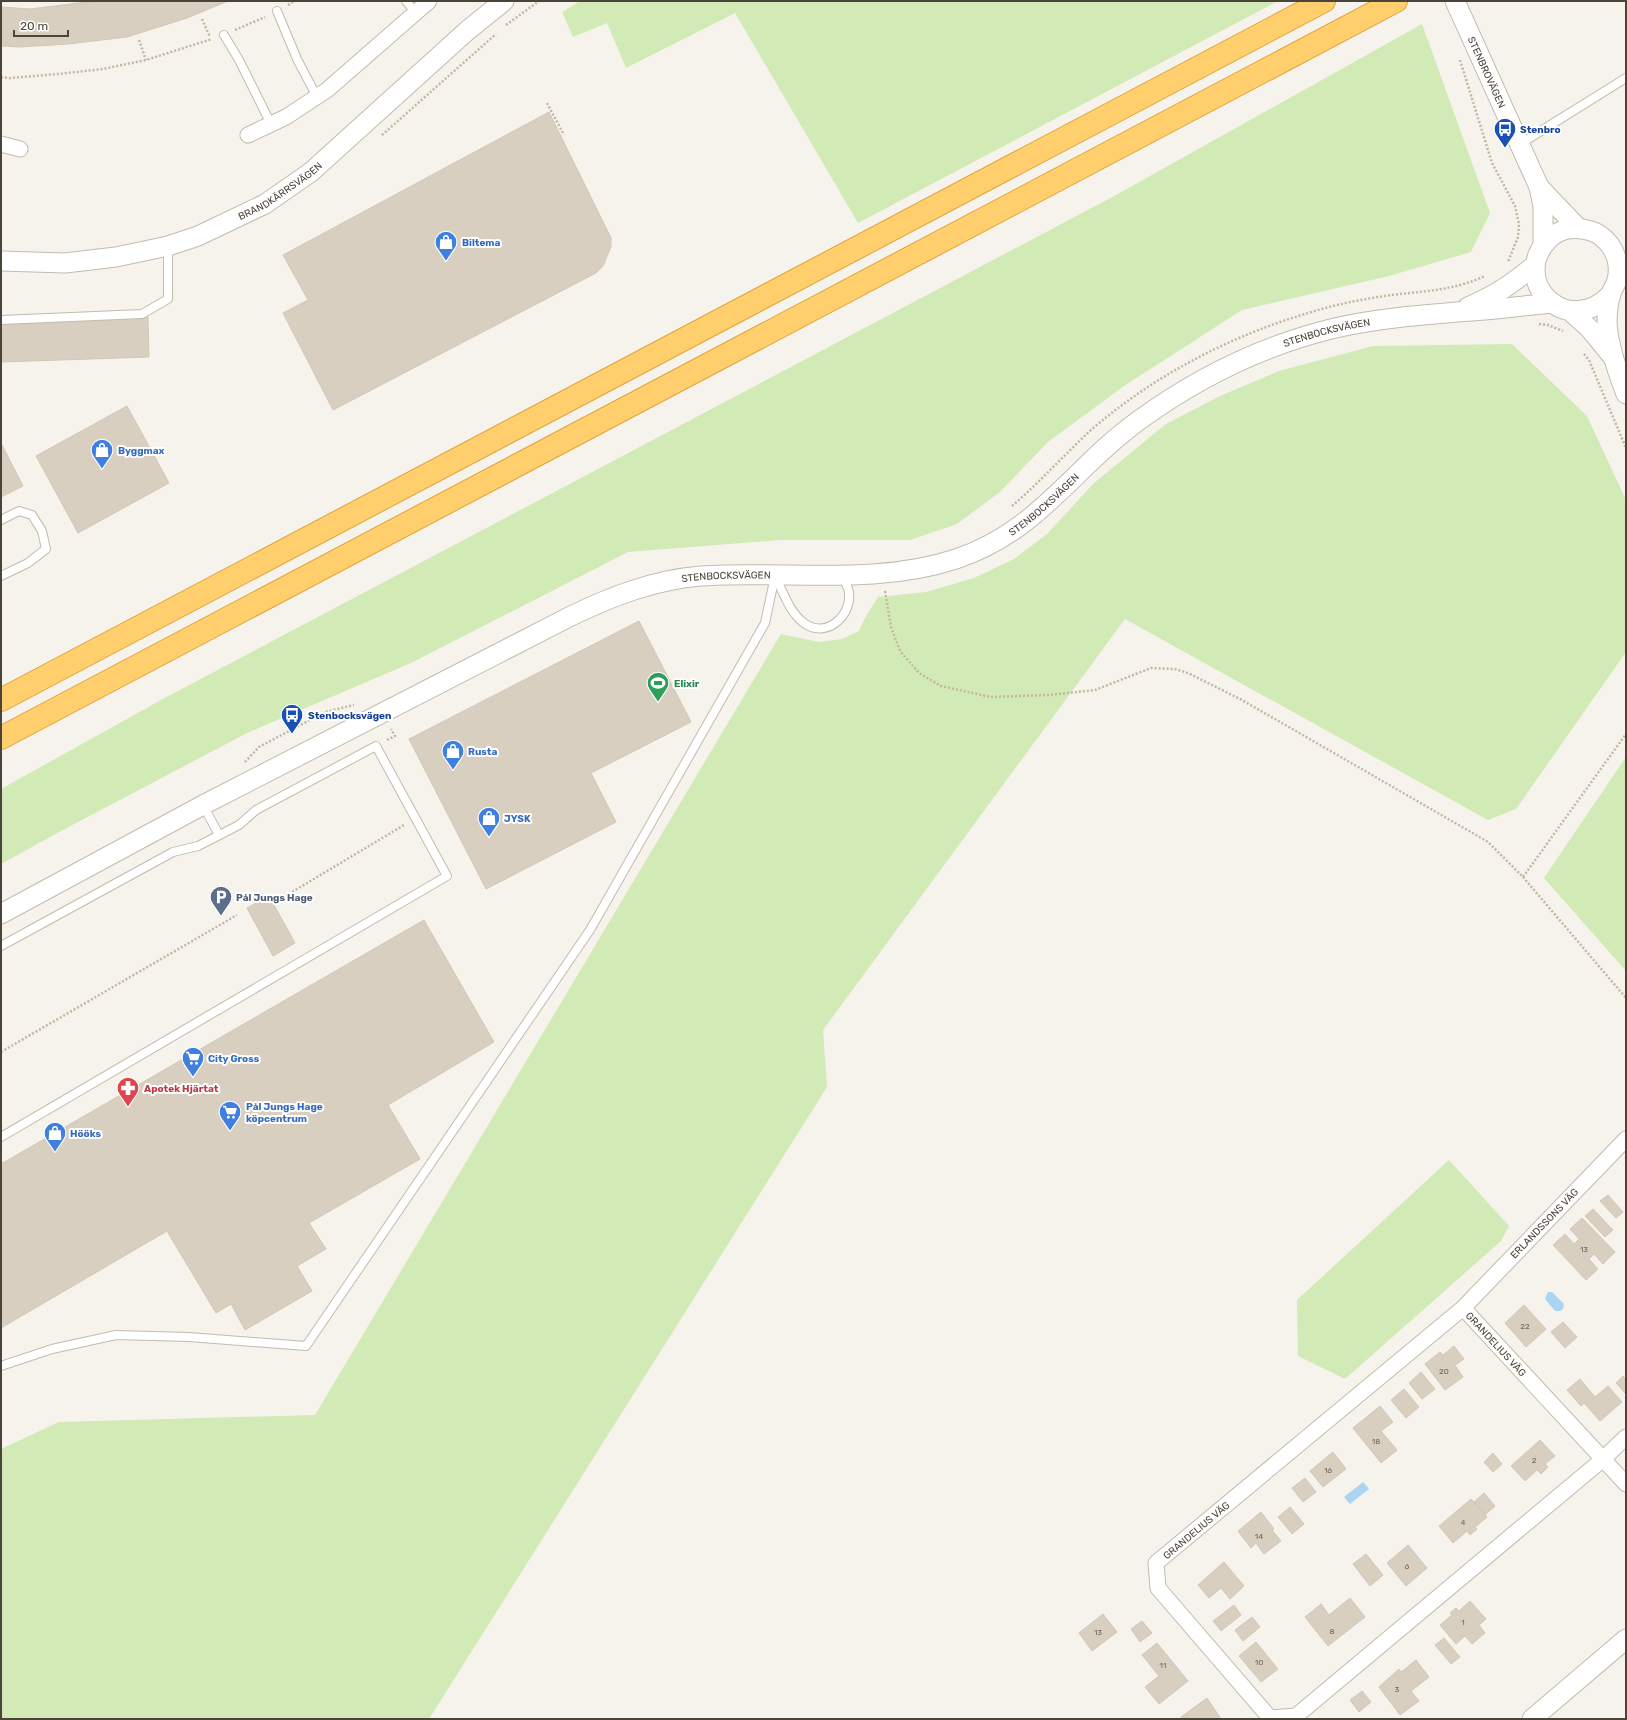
<svg xmlns="http://www.w3.org/2000/svg" width="1627" height="1720" font-family="Rubik,sans-serif">
<style>
.green{fill:#d2eab5}
.water{fill:#a9d4f2}
.building{fill:#d8cfc1;stroke:#d3c7b4}
.lines{fill:none;stroke-linecap:round;stroke-linejoin:round}
.service-casing{stroke:#c2bbae;stroke-width:10}
.minor-casing{stroke:#c2bbae;stroke-width:17}
.tertiary-casing{stroke:#c2bbae;stroke-width:21}
.motorway-casing{stroke:#e0a43c;stroke-width:24}
.path{stroke:#c4b79f;stroke-width:2.5;stroke-dasharray:2 2;stroke-linecap:butt}
.service{stroke:#fff;stroke-width:8}
.minor{stroke:#fff;stroke-width:15}
.tertiary{stroke:#fff;stroke-width:19}
.motorway{stroke:#ffcf6e;stroke-width:22}
.labels{text-anchor:middle;stroke-width:4;stroke-linejoin:round;paint-order:stroke}
.number-label{font-size:8px;fill:#6e675b}
.street-label{font-size:10px;fill:#4b4439;stroke:#fff}
.transit-label{font-size:10px;font-weight:bold;fill:#164399;stroke:#fff;text-anchor:start}
.shop-label{font-size:10px;font-weight:bold;fill:#366cbe;stroke:#fff;text-anchor:start}
.leisure-label{font-size:10px;font-weight:bold;fill:#27864d;stroke:#fff;text-anchor:start}
.service-label{font-size:10px;font-weight:bold;fill:#4e5e75;stroke:#fff;text-anchor:start}
.health-label{font-size:10px;font-weight:bold;fill:#be3a42;stroke:#fff;text-anchor:start}
</style>
<rect width="100%" height="100%" fill="#f6f3ec"/>
<g class="green">
<polygon points="580,1 1278,1 858,223 735,13 626,68 607,23 573,37 562,12"/>
<polygon points="1422,24 1490,213 1471,252 1389,276 1242,310 1124,386 1048,442 1000,492 957,524 910,540 781,540 628,552 411,663 247,733 61,831 1,864 1,789 161,700 1116,195"/>
<polygon points="1512,344 1587,416 1626,500 1626,652 1516,809 1488,820 1125,619 823,1030 827,1087 429,1719 1,1719 1,1449 59,1422 315,1415 781,634 819,642 842,639 859,631 865,618 878,597 926,592 974,578 1014,559 1047,534 1094,483 1166,424 1220,396 1279,371 1373,346"/>
<polygon points="1626,757 1626,971 1544,878"/>
<polygon points="1449,1160 1509,1226 1501,1241 1345,1379 1298,1356 1297,1300"/>
</g>
<g class="water">
<polygon points="1548,1292 1552,1292 1564,1304 1563,1309 1560,1311 1555,1311 1545,1299"/>
<polygon points="1363,1482 1369,1489 1350,1504 1344,1497"/>
</g>
<g class="building">
<polygon points="94,1 228,1 187,18 127,37 68,44 19,47 1,46 1,7 30,9"/>
<polygon points="549,112 611,238 611,247 603,266 596,273 333,410 283,313 308,300 283,255"/>
<polygon points="148,317 149,357 1,362 1,321"/>
<polygon points="127,406 169,483 78,533 36,456"/>
<polygon points="1,443 23,486 1,497"/>
<polygon points="639,621 691,722 591,773 616,822 486,889 409,739"/>
<polygon points="269,896 295,943 273,956 247,908"/>
<polygon points="424,920 494,1042 388,1105 420,1159 309,1223 326,1249 297,1266 312,1291 245,1330 231,1304 216,1313 167,1231 1,1328 1,1164"/>
<polygon points="1608,1195 1623,1212 1616,1218 1600,1201"/>
<polygon points="1593,1209 1613,1230 1605,1237 1585,1216"/>
<polygon points="1582,1218 1615,1252 1603,1264 1594,1254 1589,1259 1598,1269 1586,1280 1553,1245 1565,1234 1574,1244 1579,1239 1570,1229"/>
<polygon points="1524,1305 1546,1329 1526,1347 1505,1323"/>
<polygon points="1563,1322 1577,1337 1565,1348 1551,1332"/>
<polygon points="1454,1346 1464,1359 1455,1365 1463,1377 1445,1390 1425,1364 1440,1352 1443,1355"/>
<polygon points="1421,1372 1435,1389 1422,1399 1409,1383"/>
<polygon points="1623,1376 1626,1380 1626,1394 1616,1383"/>
<polygon points="1580,1379 1595,1397 1608,1386 1622,1402 1600,1421 1584,1403 1581,1406 1567,1390"/>
<polygon points="1404,1389 1419,1407 1406,1418 1391,1400"/>
<polygon points="1380,1406 1393,1422 1381,1431 1397,1450 1381,1463 1353,1428"/>
<polygon points="1540,1440 1555,1456 1545,1464 1548,1467 1541,1474 1537,1470 1525,1481 1511,1466"/>
<polygon points="1333,1452 1346,1469 1323,1487 1310,1471"/>
<polygon points="1493,1453 1502,1464 1493,1472 1484,1462"/>
<polygon points="1305,1478 1316,1492 1303,1502 1292,1488"/>
<polygon points="1484,1493 1495,1506 1485,1515 1474,1502"/>
<polygon points="1471,1499 1487,1517 1475,1527 1477,1529 1470,1535 1467,1531 1453,1543 1439,1526"/>
<polygon points="1290,1507 1304,1524 1292,1534 1278,1517"/>
<polygon points="1261,1512 1274,1529 1272,1530 1281,1541 1264,1554 1256,1543 1251,1548 1238,1531"/>
<polygon points="1408,1545 1427,1568 1406,1586 1387,1563"/>
<polygon points="1366,1554 1383,1575 1370,1586 1353,1564"/>
<polygon points="1224,1562 1244,1586 1230,1599 1221,1588 1209,1598 1198,1585"/>
<polygon points="1350,1598 1365,1617 1328,1646 1305,1617 1321,1604 1329,1615"/>
<polygon points="1470,1601 1486,1619 1479,1625 1485,1633 1472,1644 1465,1636 1456,1644 1440,1625 1452,1615 1450,1613 1456,1608 1459,1611"/>
<polygon points="1234,1605 1241,1615 1221,1631 1213,1621"/>
<polygon points="1103,1614 1117,1632 1092,1651 1079,1633"/>
<polygon points="1252,1617 1260,1627 1243,1641 1235,1630"/>
<polygon points="1142,1621 1152,1633 1140,1642 1131,1629"/>
<polygon points="1444,1638 1460,1657 1451,1664 1435,1645"/>
<polygon points="1256,1642 1278,1669 1261,1682 1239,1656"/>
<polygon points="1157,1643 1188,1681 1159,1704 1145,1687 1159,1676 1142,1655"/>
<polygon points="1416,1660 1429,1677 1411,1691 1419,1701 1400,1715 1379,1687 1399,1669 1401,1672"/>
<polygon points="1362,1691 1371,1702 1359,1712 1350,1700"/>
<polygon points="1207,1698 1221,1719 1182,1719 1181,1717"/>
</g>
<g class="lines">
<g class="service-casing">
<g id="service">
<polyline points="406,1 416,13"/>
<polyline points="277,11 297,59 317,97"/>
<polyline points="224,35 239,60 271,124"/>
<polyline points="1520,144 1626,78"/>
<polyline points="1,320 142,314 168,299 168,246"/>
<polyline points="1,520 19,511 32,515 42,531 46,549 28,563 1,576"/>
<path d="M 775,576 C 783,591 789,612 804,623 C 825,639 852,617 849,592 C 848,587 844,580 842,575"/>
<polyline points="203,805 219,835"/>
<polyline points="1,946 173,852 198,846 239,825 256,810 376,746 447,876 1,1137"/>
<polyline points="1,1366 52,1349 116,1335 189,1337 306,1346 590,930 765,623 775,576"/>
</g>
</g>
<g class="minor-casing">
<g id="minor">
<polyline points="248,135 286,117 327,90 429,1"/>
<polyline points="1,144 20,149"/>
<polyline points="1626,1139 1463,1308 1156,1563 1158,1588 1270,1718 1296,1716 1602,1460 1626,1437"/>
<path id="s1" d="M 1463,1308 L 1626,1484"/>
</g>
</g>
<g class="tertiary-casing">
<g id="tertiary">
<path id="s2" d="M 1455,1 L 1539,187 L 1543,206 L 1543,245"/>
<polyline points="1539,187 1578,228"/>
<path id="s3" d="M 1,261 L 65,263 L 116,257 L 168,246 L 198,236 L 265,204 L 311,172 L 468,30 L 504,1"/>
<path d="M 1611,294 C 1566,341 1508,279 1549,239 C 1560,228 1576,226 1591,231 C 1599,233 1605,239 1610,245 C 1617,255 1620,268 1617,280 C 1616,285 1612,289 1611,294 C 1608,303 1607,314 1607,324 C 1609,348 1617,371 1626,394"/>
<path d="M 1468,307 C 1496,295 1512,284 1535,265"/>
<polyline points="1570,311 1590,329 1612,356"/>
<path id="s4" d="M 1,914 L 203,805 L 569,617 C 612,596 654,580 701,576 C 786,570 874,586 956,559 C 1038,532 1073,468 1138,421 C 1197,378 1264,345 1335,328 C 1384,317 1434,314 1484,310 C 1507,308 1530,305 1553,303"/>
<polyline points="1532,1719 1626,1639"/>
</g>
</g>
<g class="motorway-casing">
<g id="motorway">
<polyline points="1,700 1324,1"/>
<polyline points="1,738 1396,1"/>
</g>
</g>
<g class="path">
<polyline points="1,1 8,1"/>
<polyline points="288,5 294,1"/>
<polyline points="202,19 210,37"/>
<polyline points="506,25 539,1"/>
<polyline points="235,30 265,17"/>
<polyline points="139,40 146,60"/>
<polyline points="1460,60 1492,163 1515,206 1519,224 1518,237 1508,262"/>
<polyline points="1,77 10,78 58,74 103,69 146,60 212,39"/>
<polyline points="547,103 564,135"/>
<polyline points="382,135 496,34"/>
<polyline points="1539,324 1548,325 1563,331"/>
<polyline points="1584,354 1589,360 1626,448"/>
<path d="M 1012,506 C 1040,482 1064,455 1091,430 C 1152,377 1228,337 1305,314 C 1336,304 1367,298 1400,294 C 1429,291 1457,289 1485,276"/>
<polyline points="885,591 891,627 900,651 919,673 941,686 991,697 1048,695 1095,690 1151,668 1175,669 1188,673 1242,700 1488,842 1523,877 1626,734"/>
<polyline points="387,740 395,736 391,729"/>
<polyline points="245,762 259,747 325,712 354,705"/>
<polyline points="1523,877 1626,998"/>
<polyline points="282,898 404,825"/>
<polyline points="1,1052 237,915"/>
</g>
<use href="#service" class="service"/>
<use href="#minor" class="minor"/>
<use href="#tertiary" class="tertiary"/>
<use href="#motorway" class="motorway"/>
</g>
<defs>
<g id="bus-pin" transform="scale(1.15)"><path d="M0 17L-7.5 6A9.5 9.5 0 1 1 7.5 6Z" fill="#1a4fb4" stroke="#fff"/><path d="M-5-6H5V4H4V6H2V4H-2V6H-4V4H-5ZM-3.5-4V0h7V-4ZM-3.5 1.2v1.5H-2V1.2ZM2 1.2v1.5H3.5V1.2Z" fill="#fff"/></g>
<g id="shop-pin" transform="scale(1.15)"><path d="M0 17L-7.5 6A9.5 9.5 0 1 1 7.5 6Z" fill="#3f7fe0" stroke="#fff"/><path d="M-5-2.5h2.3a2.7 3.5 0 0 1 5.4 0H5L5.5 6h-11ZM-1.5-2.5h3a1.5 2.3 0 0 0-3 0Z" fill="#fff"/></g>
<g id="stadium-pin" transform="scale(1.15)"><path d="M0 17L-7.5 6A9.5 9.5 0 1 1 7.5 6Z" fill="#2e9e5b" stroke="#fff"/><path d="M0-5a6.5 5 0 1 0 0 10a6.5 5 0 1 0 0-10ZM-3.5-1.8h7v3.6h-7Z" fill="#fff"/></g>
<g id="parking-pin" transform="scale(1.15)"><path d="M0 17L-7.5 6A9.5 9.5 0 1 1 7.5 6Z" fill="#5c6f8a" stroke="#fff"/><path d="M-3.5-5.5H1a3.5 3.5 0 0 1 0 7H-1V5.5H-3.5ZM-1-3.4V-.6H.8a1.4 1.4 0 0 0 0-2.8Z" fill="#fff"/></g>
<g id="supermarket-pin" transform="scale(1.15)"><path d="M0 17L-7.5 6A9.5 9.5 0 1 1 7.5 6Z" fill="#3f7fe0" stroke="#fff"/><path d="M-6-5.5h2.5l.6 2H6L4.5 2H-2.5L-4.4-4H-6ZM-1.5 3.2a1.3 1.3 0 1 0 .1 0ZM3 3.2a1.3 1.3 0 1 0 .1 0Z" fill="#fff"/></g>
<g id="pharmacy-pin" transform="scale(1.15)"><path d="M0 17L-7.5 6A9.5 9.5 0 1 1 7.5 6Z" fill="#e0444e" stroke="#fff"/><path d="M-2-6h4v4h4v4h-4v4h-4v-4h-4v-4h4Z" fill="#fff"/></g>
</defs>
<g fill-rule="evenodd">
<use href="#bus-pin" x="1505" y="129"/>
<use href="#shop-pin" x="446" y="242"/>
<use href="#shop-pin" x="102" y="450"/>
<use href="#stadium-pin" x="658" y="683"/>
<use href="#bus-pin" x="292" y="715"/>
<use href="#shop-pin" x="453" y="751"/>
<use href="#shop-pin" x="489" y="818"/>
<use href="#parking-pin" x="221" y="897"/>
<use href="#supermarket-pin" x="193" y="1058"/>
<use href="#pharmacy-pin" x="128" y="1088"/>
<use href="#supermarket-pin" x="230" y="1112"/>
<use href="#shop-pin" x="55" y="1133"/>
</g>
<g class="labels">
<g class="number-label">
<text x="1584" y="1252">13</text>
<text x="1525" y="1329">22</text>
<text x="1444" y="1374">20</text>
<text x="1376" y="1444">18</text>
<text x="1534" y="1463">2</text>
<text x="1328" y="1473">16</text>
<text x="1463" y="1525">4</text>
<text x="1259" y="1539">14</text>
<text x="1407" y="1569">6</text>
<text x="1463" y="1625">1</text>
<text x="1332" y="1634">8</text>
<text x="1098" y="1635">13</text>
<text x="1259" y="1665">10</text>
<text x="1163" y="1668">11</text>
<text x="1397" y="1692">3</text>
</g>
<g class="street-label">
<text dy="4" stroke="none"><textPath href="#s2" startOffset="78">STENBROVÄGEN</textPath></text>
<text dy="4" stroke="none"><textPath href="#s3" startOffset="294">BRANDKÄRRSVÄGEN</textPath></text>
<text dy="4" stroke="none"><textPath href="#s4" startOffset="1477">STENBOCKSVÄGEN</textPath></text>
<text dy="4" stroke="none"><textPath href="#s4" startOffset="1141">STENBOCKSVÄGEN</textPath></text>
<text dy="4" stroke="none"><textPath href="#s4" startOffset="805">STENBOCKSVÄGEN</textPath></text>
<text transform="translate(1544 1223) rotate(-46)" y="4">ERLANDSSONS VÄG</text>
<text dy="4" stroke="none"><textPath href="#s1" startOffset="49">GRANDELIUS VÄG</textPath></text>
<text transform="translate(1196 1530) rotate(-40)" y="4">GRANDELIUS VÄG</text>
</g>
<g class="transit-label">
<text x="1520" y="133">Stenbro</text>
<text x="308" y="719">Stenbocksvägen</text>
</g>
<g class="shop-label">
<text x="462" y="246">Biltema</text>
<text x="118" y="454">Byggmax</text>
<text x="468" y="755">Rusta</text>
<text x="504" y="822">JYSK</text>
<text x="208" y="1062">City Gross</text>
<text x="246" y="1110">Pål Jungs Hage<tspan x="246" dy="12">köpcentrum</tspan></text>
<text x="70" y="1137">Hööks</text>
</g>
<g class="leisure-label">
<text x="674" y="687">Elixir</text>
</g>
<g class="service-label">
<text x="236" y="901">Pål Jungs Hage</text>
</g>
<g class="health-label">
<text x="144" y="1092">Apotek Hjärtat</text>
</g>
</g>
<rect width="1627" height="1720" fill="none" stroke="#4b4439" stroke-width="4"/>
<path d="M14 30v6h54v-6" fill="none" stroke="#4b4439" stroke-width="2"/>
<text x="20" y="30" font-size="12" fill="#4b4439" stroke="#ffffff" stroke-width="3" paint-order="stroke">20 m</text>
</svg>
